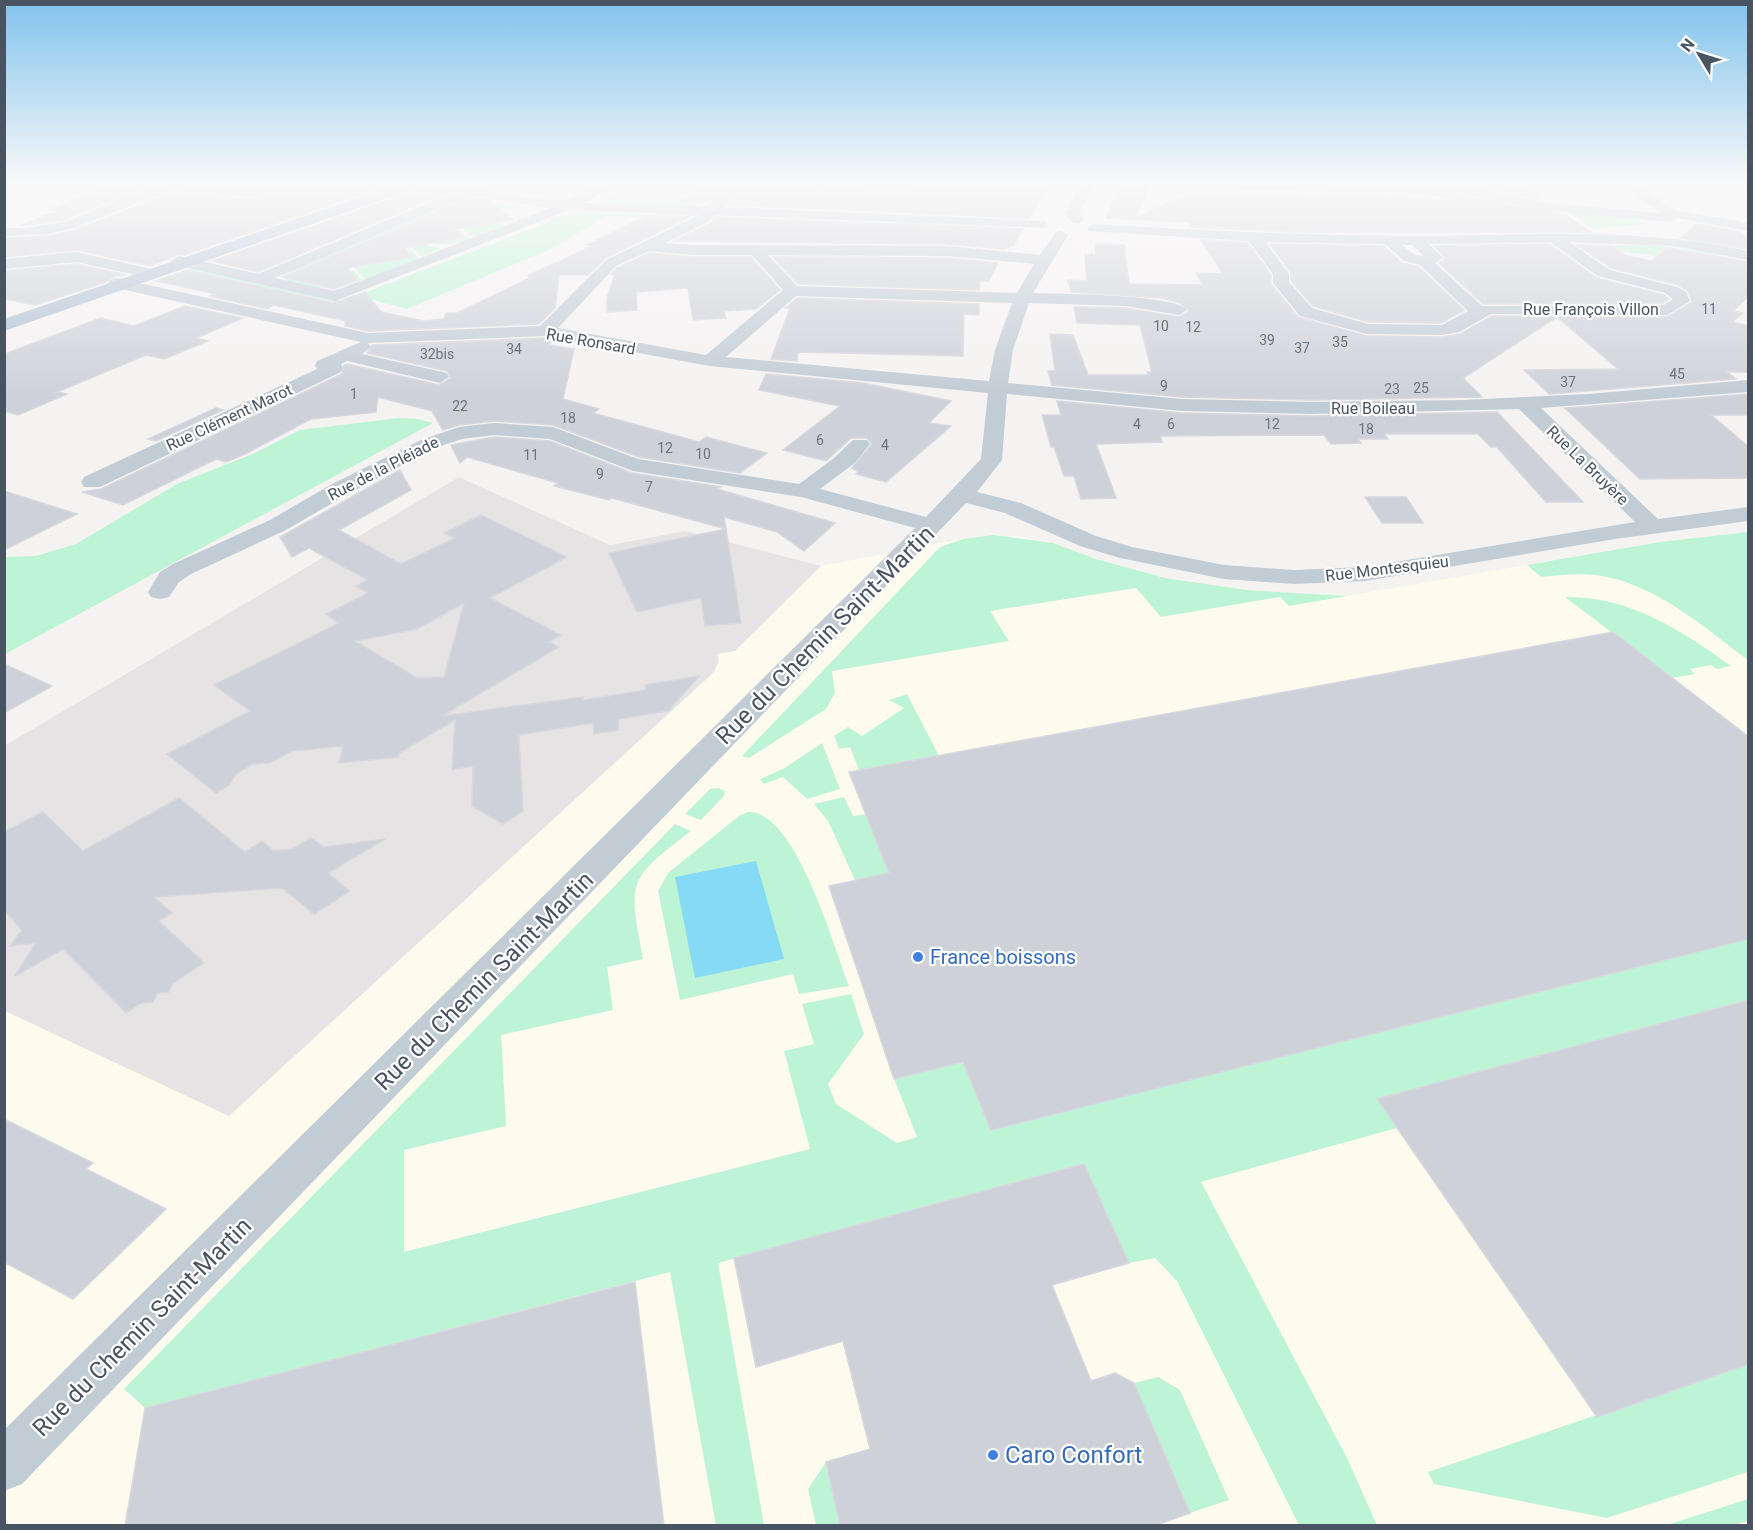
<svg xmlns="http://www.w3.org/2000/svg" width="1753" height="1530" font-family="Roboto,sans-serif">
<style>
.commercial{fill:#fefaed}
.education{fill:#e6e3e4}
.green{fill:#bef4d6}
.water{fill:#87daf5}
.building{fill:#ced1d8;stroke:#d6d8de;stroke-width:1.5;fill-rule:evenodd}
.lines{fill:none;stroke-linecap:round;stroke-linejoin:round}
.minor{fill:#c2ccd5;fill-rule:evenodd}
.primary{fill:#b0c0d3;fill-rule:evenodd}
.shop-dot{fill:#3f7fe0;stroke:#fff;stroke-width:2}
.labels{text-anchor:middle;stroke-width:4.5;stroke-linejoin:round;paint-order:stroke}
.far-number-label{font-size:14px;fill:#6a7380}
.far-street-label{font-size:16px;fill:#485462;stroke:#fff}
.shop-label{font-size:20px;fill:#366cbe;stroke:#fff;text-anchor:start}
.near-street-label{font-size:24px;fill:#485462;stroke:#fff}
.near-shop-label{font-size:24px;fill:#366cbe;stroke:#fff;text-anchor:start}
</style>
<rect width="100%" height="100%" fill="#f5f2f2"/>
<polygon class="commercial" points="459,477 610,545 685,531 821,566 963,539 993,535 1014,536 1053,543 1096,559 1165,578 1247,590 1347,596 1660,542 1748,532 1748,1525 5,1525 4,746"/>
<polygon class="education" points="459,477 610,545 685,531 821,566 735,651 717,654 719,661 713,673 229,1116 5,1011 4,746"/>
<g class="green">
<path d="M 466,197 L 520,208 L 503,211 L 494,204 L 499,222 L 504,226 L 474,238 L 462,228 L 422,226 L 438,242 L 463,238 L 456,231 L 460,231 L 470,240 C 440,251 418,239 388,230 Z"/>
<polygon points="609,198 639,201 710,201 695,206 599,203"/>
<polygon points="584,212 681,215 689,219 607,216 551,249 407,309 362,297 345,304 187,271 197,268 343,301 552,221 548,219"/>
<polygon points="1569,213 1637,219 1643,224 1593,229"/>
<path d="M 383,232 L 440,249 L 422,257 L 412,247 L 404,248 L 396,240 L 370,245 L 385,262 L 411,257 L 406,251 L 411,250 L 419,259 L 366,279 L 354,267 L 347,268 L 340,260 L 312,264 L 355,278 L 350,271 L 354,271 L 361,280 C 338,290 303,292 282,277 L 288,272 Z"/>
<polygon points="1649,245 1705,252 1748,264 1672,263 1651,255 1575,246"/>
<polygon points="399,418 417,419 433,423 5,654 5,557 36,556 76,544 177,484 255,453 300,430"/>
<path d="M 1748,532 L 1748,660 C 1702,626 1655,583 1596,575 C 1578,573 1559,575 1541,577 L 1527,565 L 1660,542 Z"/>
<polygon points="993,535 1053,543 1096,559 1165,578 1247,590 1347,596 1289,606 1280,597 1161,617 1136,588 990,611 1009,641 832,671 835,693 826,709 749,758 742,756 940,547 963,539"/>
<path d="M 1565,597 C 1629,596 1681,630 1731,666 L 1717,669 L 1711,665 L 1690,669 L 1695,674 L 1672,678 Z"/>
<polygon points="907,694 939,756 859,770 850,747 839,749 834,736 848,727 862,736 904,708 889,700"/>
<polygon points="822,743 840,789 807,799 783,777 764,784 760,779 783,769"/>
<polygon points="718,788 725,791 724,796 701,820 685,814 710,789"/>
<polygon points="844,797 853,816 866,814 889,873 855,880 828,821 814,804"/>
<path d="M 748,812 C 795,809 834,947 849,986 L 799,994 L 793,974 L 680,1000 L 658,891 L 668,873 L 739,816 Z"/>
<path d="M 675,824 L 691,831 C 627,880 628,880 643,959 L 607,967 L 613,1010 L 501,1035 L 506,1126 L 404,1150 L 404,1252 L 810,1149 L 784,1051 L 814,1044 L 802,1004 L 851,994 L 864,1034 L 828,1084 L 836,1104 L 897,1143 L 917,1137 L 894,1079 L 963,1062 L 991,1130 L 1748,939 L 1748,1000 L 1378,1099 L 1397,1128 L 1201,1182 L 1346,1456 L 1377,1525 L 1299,1525 L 1177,1281 L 1155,1258 L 1129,1263 L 1084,1164 L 718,1263 L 764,1525 L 716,1525 L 670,1272 L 145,1408 L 124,1389 Z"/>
<polygon points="1748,1364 1748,1472 1607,1518 1434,1484 1428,1472"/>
<polygon points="1158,1377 1180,1390 1229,1500 1190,1513 1134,1383"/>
<polygon points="826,1462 840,1525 816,1525 808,1489"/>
<polygon points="1748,1499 1748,1521 1733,1525 1667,1525"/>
</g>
<polygon class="water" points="756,861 784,959 695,978 675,877"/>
<g class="building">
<polygon points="247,185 389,185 184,255 178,254 151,266 76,250 4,257 4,238 47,236 75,230 171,193 261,200 270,195 262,188 244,186"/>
<polygon points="420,185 430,185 448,192 258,272 212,261 417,190"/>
<polygon points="713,185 725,185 706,204 675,203"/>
<polygon points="745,185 826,192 834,189 910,194 911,185 1049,185 1029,218 728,205"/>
<polygon points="1121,185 1150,185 1136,217 1197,191 1323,197 1322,195 1428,197 1440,203 1445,200 1454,201 1462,196 1566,215 1591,232 1302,232 1192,227 1189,222 1106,218"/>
<polygon points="1474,185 1521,185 1542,200"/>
<polygon points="107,187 137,190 64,220 19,226 57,211 48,210"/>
<polygon points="471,197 490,200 513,220 454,229 463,238 403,248 412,257 347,268 357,280 334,289 282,277"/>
<polygon points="649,215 690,217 605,258 588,275 559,275 555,308 539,324 368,331 345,326 346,321 274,305 267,309 209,296 216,294 156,281 187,270 334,303 365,292 381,312 424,321 444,319 446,313 457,313 534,276 527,276 592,246 586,245"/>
<polygon points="716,217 1023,229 1013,246 1004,249 947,244 673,241 709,224"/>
<polygon points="1697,224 1737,231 1749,238 1749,249 1680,238"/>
<polygon points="1201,240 1248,243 1271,275 1271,284 1298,317 1367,336 1442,337 1460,334 1492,316 1667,317 1692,302 1688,291 1678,285 1611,268 1577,245 1612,246 1627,256 1652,261 1667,248 1749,262 1749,296 1733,311 1743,313 1732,322 1749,326 1749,372 1727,372 1736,379 1549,394 1524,370 1618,369 1557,317 1463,378 1482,397 1311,400 1182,397 1052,385 1048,371 1055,371 1050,334 1073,335 1088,375 1149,375 1147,372 1152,372 1140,325 1077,323 1074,307 1126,308 1179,317 1189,311 1179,303 1162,298 1071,292 1068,280 1087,281 1085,254 1096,255 1095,244 1124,245 1129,284 1203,285 1196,273 1223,274"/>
<polygon points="1270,244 1384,246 1402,263 1419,267 1464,310 1441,323 1368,322 1313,306 1291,281 1291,273"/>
<polygon points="1549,244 1597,278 1664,295 1669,299 1663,303 1483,304 1439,263 1445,258 1434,246"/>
<polygon points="649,253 692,257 751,257 780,290 756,309 724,311 726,318 693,320 688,288 636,292 637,310 607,312 607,298 615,274 611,274 617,268"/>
<polygon points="773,257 947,258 998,263 989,281 980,281 979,290 798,284"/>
<polygon points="76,264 126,275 115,276 106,282 35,305 4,299 4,271"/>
<polygon points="797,298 979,304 979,315 964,314 963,356 798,352 797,361 771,359 790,308 786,308"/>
<polygon points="185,306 243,318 196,338 208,341 164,359 146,355 57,392 67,394 18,415 4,411 4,354 101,318 134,326"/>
<polygon points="545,338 551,339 550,345 574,349 563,399 599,409 593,413 699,442 706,437 767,453 740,473 639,457 553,425 494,421 459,425 443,430 432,411 378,397 376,412 311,419 245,454 226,462 216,459 123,505 82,492 101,489 342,374 344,365 348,364 439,385 451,378 447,371 367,353 372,345"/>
<polygon points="766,374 863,383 951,401 929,423 951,426 886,482 856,474 859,472 852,468 872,444 867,438 851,438 826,461 783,450 840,406 759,390"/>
<polygon points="1749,394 1749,415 1711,415 1749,447 1749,478 1640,479 1565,408"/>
<polygon points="1057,401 1182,413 1311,416 1497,412 1583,502 1546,502 1497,447 1491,447 1478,434 1384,434 1388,439 1358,439 1361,443 1331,444 1324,435 1160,436 1162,442 1096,444 1116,498 1081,499 1074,476 1064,476 1054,447 1051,447 1042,415 1061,415"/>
<polygon points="216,408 223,410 156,441 148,439"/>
<polygon points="494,437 550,441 632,473 721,487 717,489 835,523 804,551 777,532 724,517 726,529 612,498 609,500 554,486 558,483 467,457 460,463 451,445"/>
<path d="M 400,470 L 411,490 L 339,530 L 401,564 L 455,538 L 444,533 L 481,515 L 567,557 L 490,598 L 561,635 L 549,642 L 559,647 L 442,716 L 583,697 L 583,700 L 646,690 L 645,685 L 699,676 L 668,711 L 618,719 L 619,730 L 594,734 L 593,723 L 519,735 L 523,811 L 503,824 L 472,806 L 473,766 L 452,770 L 455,720 L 399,753 L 399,757 L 339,763 L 343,746 L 292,751 L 270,763 L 253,764 L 237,773 L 229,785 L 216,793 L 167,754 L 250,711 L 214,685 L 339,623 L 326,614 L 368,593 L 356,586 L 368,580 L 309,548 L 292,557 L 280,537 ZM 464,603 L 444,677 L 417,678 L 355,641 L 417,629 Z"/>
<polygon points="4,491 77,514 4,550"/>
<polygon points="1365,497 1406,497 1423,523 1382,523"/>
<polygon points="726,529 741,623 705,626 701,598 637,612 609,553"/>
<polygon points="1613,632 1749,737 1749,939 991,1130 963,1062 894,1079 829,886 889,873 849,772"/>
<polygon points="4,664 52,686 4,713"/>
<polygon points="179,798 245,852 262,841 273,851 292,849 311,838 324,847 385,839 328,873 350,891 314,914 282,888 154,897 172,913 159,921 204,963 172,984 169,992 157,993 153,1002 141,1003 126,1013 63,949 15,976 36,943 10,946 22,930 4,910 4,832 43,812 83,851"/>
<polygon points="1749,1000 1749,1364 1597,1417 1377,1099"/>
<polygon points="4,1119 93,1163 86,1169 166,1209 73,1299 4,1262"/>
<polygon points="1084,1164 1129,1263 1052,1285 1091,1381 1115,1373 1134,1383 1190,1513 1154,1526 840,1526 826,1462 870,1449 843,1341 756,1367 734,1258"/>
<polygon points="635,1282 664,1526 125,1526 145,1408"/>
</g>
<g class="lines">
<g class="minor">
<polygon points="4,185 14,185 4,190"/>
<polygon points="155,185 207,185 261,190 268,194 261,198 172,190 74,228 47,234 4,236 4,228 26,228 65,222"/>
<path d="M 432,185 L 460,185 L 527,198 L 565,201 L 598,185 L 616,185 L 584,203 L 707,206 L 728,185 L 743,185 L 723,207 L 1041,221 L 1046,222 L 1048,225 L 1046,228 L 715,215 L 708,222 L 665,243 L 692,245 L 947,246 L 1040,255 L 1056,232 L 1061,231 L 1068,235 L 1033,293 C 1058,294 1175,294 1187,310 L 1179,315 L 1126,306 L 1029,303 L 1013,350 L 1008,383 L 1182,399 L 1311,402 L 1464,400 L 1588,394 L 1748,380 L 1748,392 L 1541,408 L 1658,519 L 1748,507 L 1748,521 L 1615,539 L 1365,581 L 1294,584 L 1224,579 L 1120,558 L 1080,546 L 1005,513 L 966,503 L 22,1484 L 4,1491 L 4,1430 L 915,528 L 801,497 L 633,471 L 550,439 L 494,435 L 462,439 L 435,448 L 348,494 L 286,530 L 191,574 L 179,582 L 169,597 L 160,599 L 151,597 L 148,592 L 160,572 L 173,564 L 270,520 L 332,484 L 421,440 L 459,427 L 494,423 L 553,427 L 638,459 L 799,484 L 834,458 L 853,440 L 867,440 L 870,444 L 856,462 L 820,489 L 926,517 L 981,459 L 988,393 L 710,366 L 545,336 L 368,343 L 371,347 L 362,354 L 447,373 L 449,377 L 440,383 L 347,361 L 341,364 L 343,368 L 341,372 L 100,487 L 84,487 L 81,482 L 84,477 L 317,369 L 315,365 L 317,361 L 361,342 L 116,288 L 110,286 L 108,283 L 110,280 L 116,278 L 368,333 L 540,326 L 606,260 L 699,215 L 569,210 L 335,301 L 179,266 L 171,261 L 179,256 L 258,274 L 455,192 ZM 471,195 L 551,208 L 334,291 L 275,278 ZM 649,251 L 692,255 L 752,255 L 783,290 L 706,355 L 558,328 L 616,266 ZM 768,255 L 947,256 L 1034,264 L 1017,293 L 797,286 ZM 796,296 L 1012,303 L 995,350 L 989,381 L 726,357 ZM 1007,394 L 1182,411 L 1311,414 L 1519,409 L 1635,522 L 1365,567 L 1294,570 L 1224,565 L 1132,547 L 1096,536 L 1021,503 L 977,492 L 1002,460 Z"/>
<polygon points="1080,185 1094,185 1079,213 1085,220 1078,224 1073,223 1065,213"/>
<polygon points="1213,185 1421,185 1449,190 1436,185 1463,185 1548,203 1661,213 1622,185 1638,185 1674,210 1748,223 1748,231 1677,218 1670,222 1548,211 1456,192 1460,195 1453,199 1420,193 1220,189"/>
<path d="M 1094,224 C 1205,231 1315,236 1426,236 C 1535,235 1641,227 1748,251 L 1748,260 L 1673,246 L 1569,242 L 1610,270 L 1677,287 L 1686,292 L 1690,301 L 1667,315 L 1491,314 L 1459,332 L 1442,335 L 1367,334 L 1300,316 L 1273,283 L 1273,274 L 1249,241 L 1089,231 L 1087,228 ZM 1265,242 L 1385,244 L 1404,261 L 1420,265 L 1468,311 L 1442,325 L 1368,324 L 1312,308 L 1289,282 L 1289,274 ZM 1550,242 L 1598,276 L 1665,293 L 1673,299 L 1664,305 L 1482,306 L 1435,263 L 1443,258 L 1429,244 ZM 1402,245 L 1412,245 L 1424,256 L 1415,255 Z"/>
<polygon points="76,252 152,269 154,272 146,277 76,262 4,269 4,259"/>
</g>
<polygon class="primary" points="396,185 418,185 416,188 4,331 4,319"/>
</g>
<linearGradient id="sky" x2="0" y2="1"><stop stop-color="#81c3ed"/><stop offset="0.46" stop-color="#faf9f9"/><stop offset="1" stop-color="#faf9f9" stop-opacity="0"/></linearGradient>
<rect width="1753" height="399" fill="url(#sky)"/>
<g class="shop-dot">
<circle cx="918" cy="957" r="6"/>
<circle cx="993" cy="1455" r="6"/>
</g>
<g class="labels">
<g class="far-number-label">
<text x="1709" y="314">11</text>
<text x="1161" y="331">10</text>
<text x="1193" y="332">12</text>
<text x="1267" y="345">39</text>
<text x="1340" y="347">35</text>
<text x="1302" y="353">37</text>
<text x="514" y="354">34</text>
<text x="437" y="359">32bis</text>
<text x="1677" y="379">45</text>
<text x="1568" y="387">37</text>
<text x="1164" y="391">9</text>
<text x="1421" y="393">25</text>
<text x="1392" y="394">23</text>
<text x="354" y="399">1</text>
<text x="460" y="411">22</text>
<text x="568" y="423">18</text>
<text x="1137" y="429">4</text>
<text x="1171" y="429">6</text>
<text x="1272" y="429">12</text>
<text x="1366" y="434">18</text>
<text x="820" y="445">6</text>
<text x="885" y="450">4</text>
<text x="665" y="453">12</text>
<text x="703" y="459">10</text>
<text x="531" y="460">11</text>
<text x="600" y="479">9</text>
<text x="649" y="492">7</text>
</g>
<g class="far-street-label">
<text x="1591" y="315">Rue François Villon</text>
<text transform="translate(591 341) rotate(10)" y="6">Rue Ronsard</text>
<text x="1373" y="414">Rue Boileau</text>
<text transform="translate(229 417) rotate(-25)" y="6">Rue Clément Marot</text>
<text transform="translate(1588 465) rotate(44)" y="6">Rue La Bruyère</text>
<text transform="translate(383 468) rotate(-27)" y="6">Rue de la Pléiade</text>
<text transform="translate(1387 568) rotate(-7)" y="6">Rue Montesquieu</text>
</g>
<g class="shop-label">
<text x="930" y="964">France boissons</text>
</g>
<g class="near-street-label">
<text transform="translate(825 635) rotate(-45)" y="8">Rue du Chemin Saint-Martin</text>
<text transform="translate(484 981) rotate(-45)" y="8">Rue du Chemin Saint-Martin</text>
<text transform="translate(142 1327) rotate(-45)" y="8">Rue du Chemin Saint-Martin</text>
</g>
<g class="near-shop-label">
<text x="1005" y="1463">Caro Confort</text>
</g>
</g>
<rect width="1753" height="1530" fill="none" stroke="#485462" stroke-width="12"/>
<g transform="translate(1699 54) rotate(308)" stroke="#ffffff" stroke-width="4.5" paint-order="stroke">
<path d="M0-4.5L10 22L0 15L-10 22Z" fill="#485462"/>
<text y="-9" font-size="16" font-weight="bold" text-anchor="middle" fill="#485462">N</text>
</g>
</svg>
